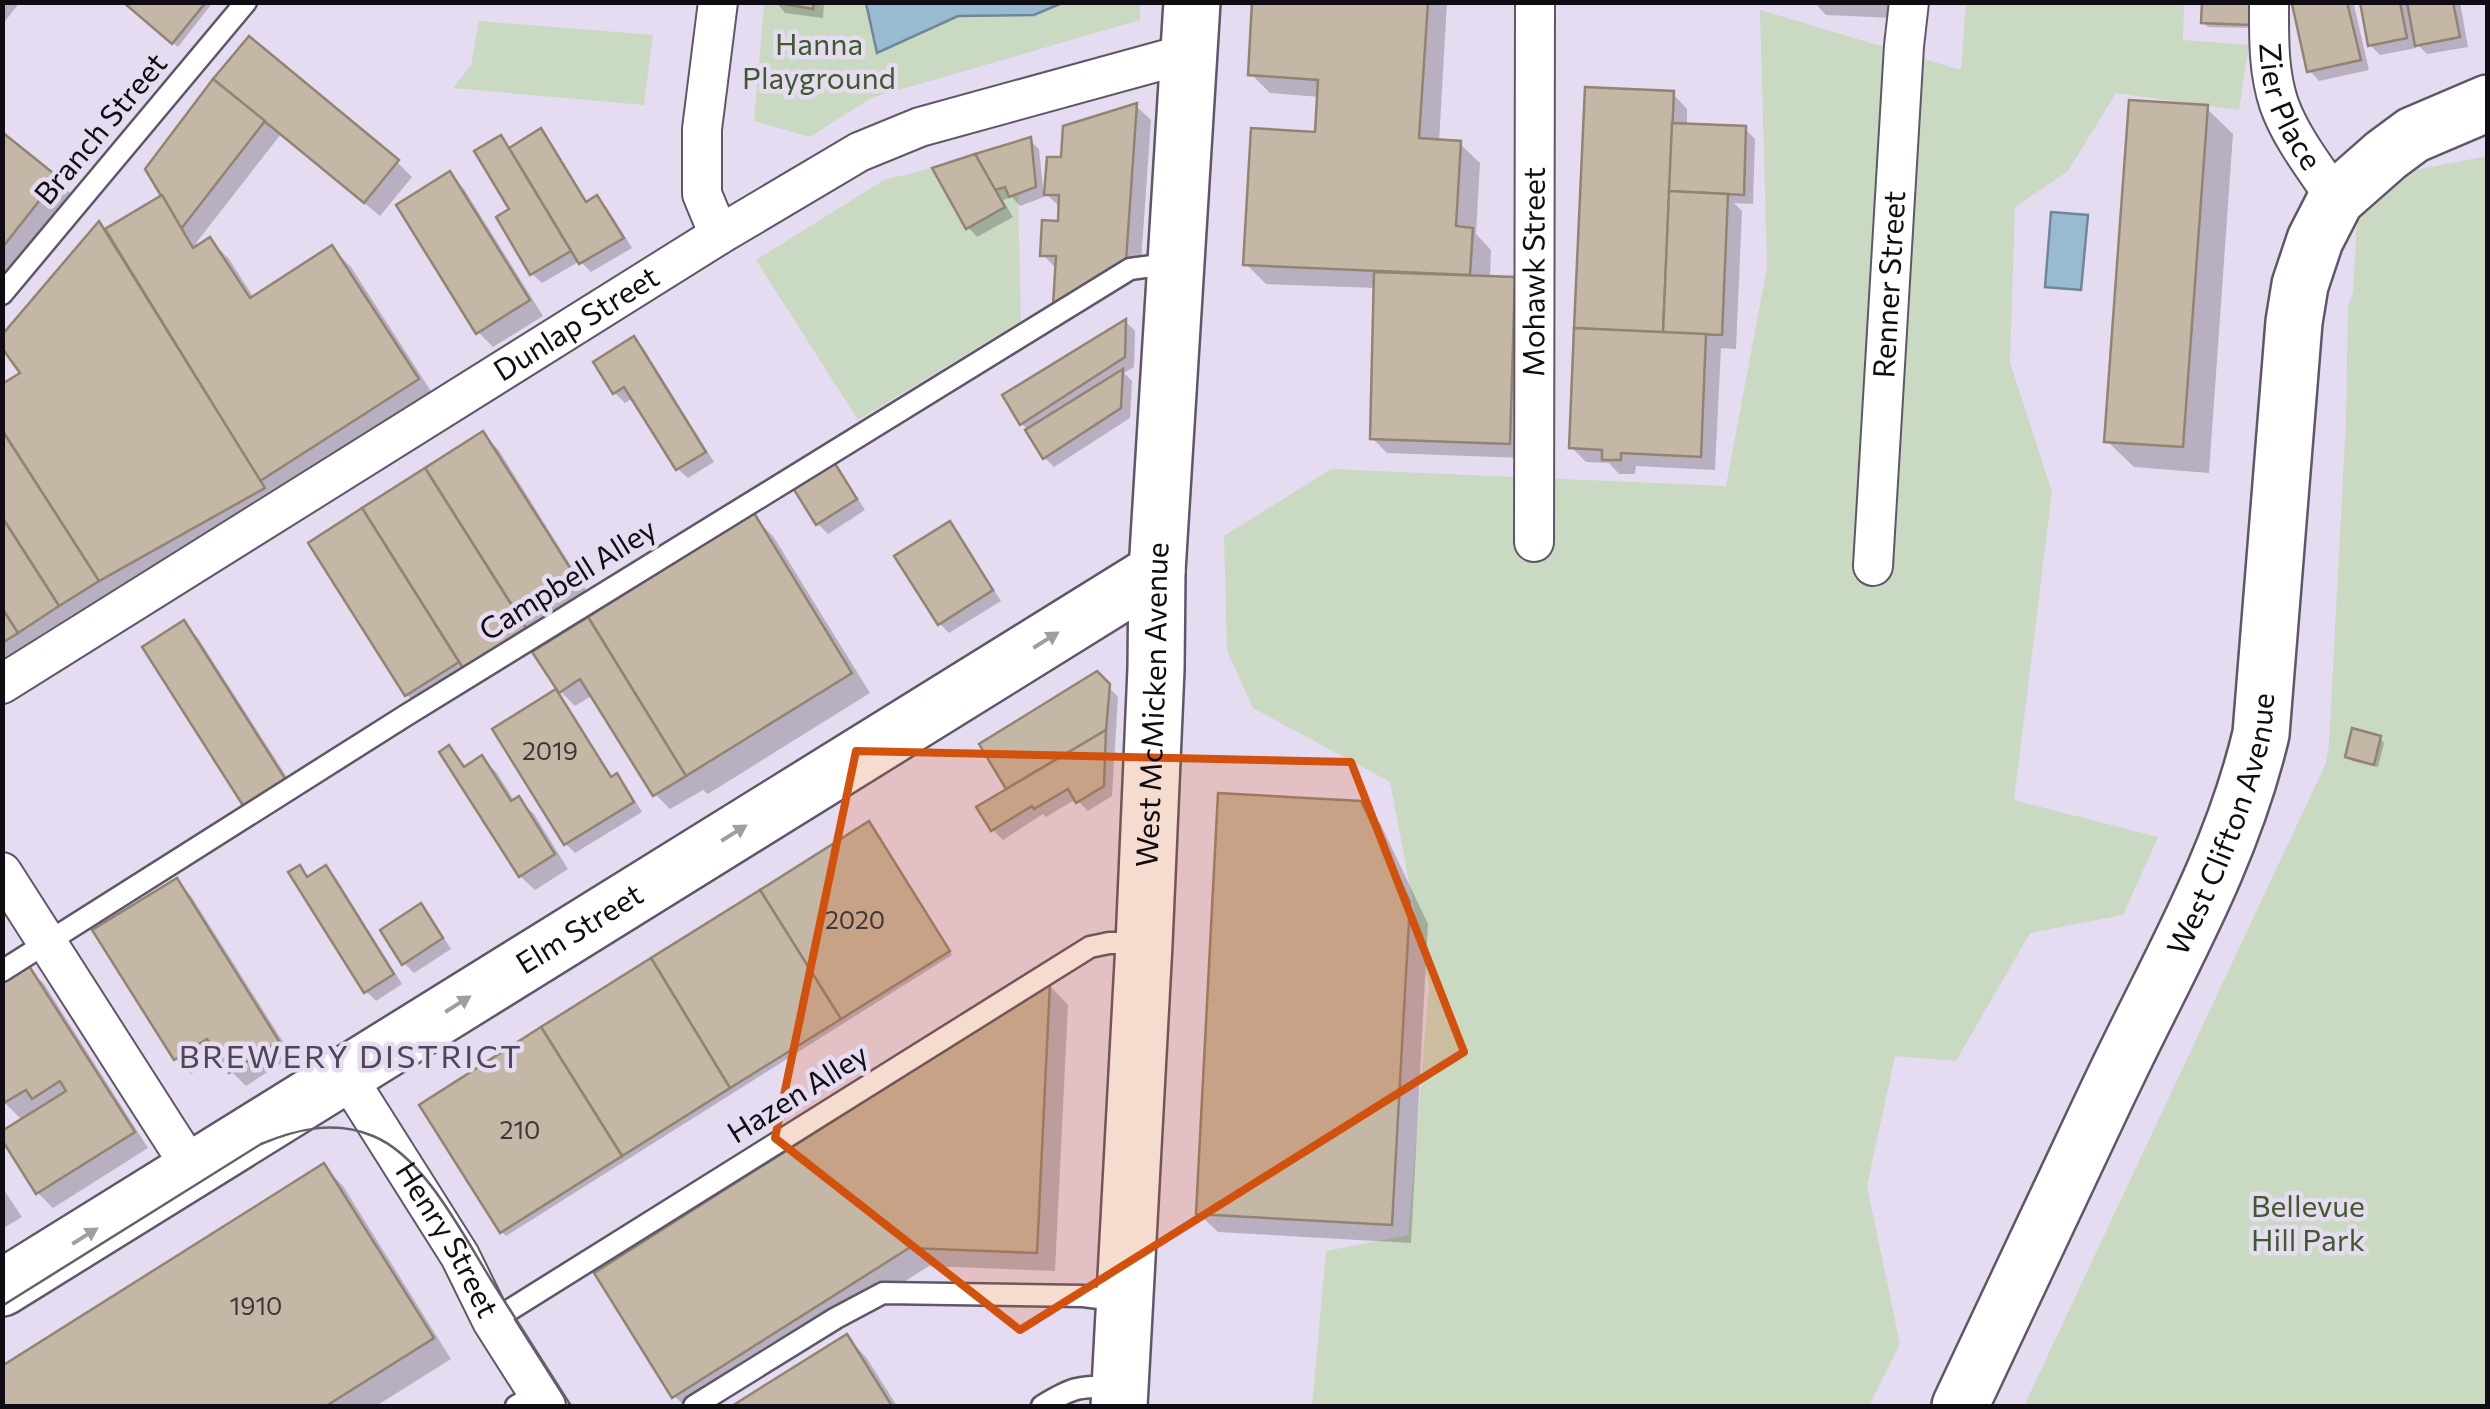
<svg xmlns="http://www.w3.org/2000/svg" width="2490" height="1409" font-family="Commissioner,sans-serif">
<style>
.green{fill:#cad9c2}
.water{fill:#99bbd2;stroke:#708699;stroke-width:2.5}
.shadow{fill:#0003}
.building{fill:#c5b7a5;stroke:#918473;stroke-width:2.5}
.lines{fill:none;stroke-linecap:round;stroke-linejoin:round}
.lane-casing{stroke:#5f5768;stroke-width:25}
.street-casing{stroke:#5f5768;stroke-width:42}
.secondary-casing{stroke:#5f5768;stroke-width:60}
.lane{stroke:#fff;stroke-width:20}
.street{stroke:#fff;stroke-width:38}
.secondary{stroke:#fff;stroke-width:55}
.tram{stroke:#66606d;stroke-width:2.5}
.oneway{fill:#9f9ea1}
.marked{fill:#d2510d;fill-opacity:0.2;stroke:#d2510d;stroke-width:8;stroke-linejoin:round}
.labels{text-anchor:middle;stroke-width:9;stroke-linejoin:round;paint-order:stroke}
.number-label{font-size:25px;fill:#3c3738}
.park-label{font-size:30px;fill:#3f5b2d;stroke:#e6dcf1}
.street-label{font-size:30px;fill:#0f0c13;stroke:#e6dcf1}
.neighbourhood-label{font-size:32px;letter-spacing:2.5px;fill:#4e4657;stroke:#e6dcf1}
</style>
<rect width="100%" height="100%" fill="#e6dcf1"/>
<g class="green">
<polygon points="764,3 1140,3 1140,20 871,98 810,137 754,121"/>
<polygon points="1966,3 2184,3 2183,40 2249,45 2239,110 2116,93 2068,171 2015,207 2010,362 2052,492 2014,800 2158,837 2123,915 2030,933 1956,1061 1895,1056 1867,1186 1900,1344 1869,1406 1312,1406 1326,1251 1408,1235 1429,987 1390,782 1253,708 1227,651 1224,536 1331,469 1726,486 1767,267 1760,10 1961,70"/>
<polygon points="479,21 653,35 644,105 453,88 471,65"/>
<polygon points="2487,156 2487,1406 2024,1406 2326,763 2329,743 2346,420 2348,306 2353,293 2359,181"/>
<polygon points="932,168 966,228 1004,207 995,190 1005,187 1009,197 1018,194 1021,321 858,420 756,260 884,180"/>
</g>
<g class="water">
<polygon points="866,3 866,2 1062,3 1034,15 958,16 877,53"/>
<polygon points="2051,212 2088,215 2081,290 2045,287"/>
</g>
<g class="shadow">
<polygon points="2,2 20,2 2,25"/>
<polygon points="124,2 213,2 178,47"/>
<polygon points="776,2 824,2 823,18 785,13"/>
<polygon points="1255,2 1447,2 1439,142 1460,144 1480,163 1476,234 1491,250 1490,279 1514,280 1529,295 1524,458 1387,453 1372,438 1377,288 1266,284 1246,264 1318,135 1320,97 1270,93 1251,74"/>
<polygon points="1814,2 1896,2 1895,18 1826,15"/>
<polygon points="2254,2 2254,28 2208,27 2203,22"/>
<polygon points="2311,2 2352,2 2354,5 2369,70 2319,81 2310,71"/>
<polygon points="2362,2 2460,2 2468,47 2427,54 2414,41 2416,48 2380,55 2370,45"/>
<polygon points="216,79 397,162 412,177 380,216 281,134 196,243 198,247 210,240 229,259 254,298 332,248 351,267 436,399 2,674 2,387 23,373 99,224 107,232 164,196"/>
<polygon points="1673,94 1687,109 1687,127 1745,129 1755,139 1753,204 1734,203 1742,211 1736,349 1721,348 1715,470 1636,466 1635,474 1619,474 1609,463 1586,462 1571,447"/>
<polygon points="1136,106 1151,120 1140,276 1070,320 1056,305 1058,270 1043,255 1060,224 1061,208 1044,192"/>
<polygon points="2206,108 2233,134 2209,473 2134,467 2107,441"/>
<polygon points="541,132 550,141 588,203 597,198 607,208 632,248 591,272 580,261 542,283 532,274 499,218 513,210 501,138 512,149"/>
<polygon points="2,136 57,179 76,199 14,277 2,268"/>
<polygon points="1030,140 1039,149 1044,197 1020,206 1012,197 1003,200 1013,217 977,237 968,227"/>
<polygon points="449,174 464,189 543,316 493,347 478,332"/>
<polygon points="1126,322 1135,331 1134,367 1124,373 1132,381 1130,418 1054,467 1044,457 1029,431 1022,424"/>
<polygon points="634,339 644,349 714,462 688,478 678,469 634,397 625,403 615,393 596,362"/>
<polygon points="483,435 498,449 593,601 422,709 407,695 311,543"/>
<polygon points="834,465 843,475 865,510 828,534 818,524 796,488"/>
<polygon points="753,516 773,536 870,693 708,794 703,790 670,809 655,794 593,695 575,706 561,692 536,653"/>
<polygon points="949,524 959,534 1001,601 949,633 940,624"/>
<polygon points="184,623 198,638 299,796 261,820 246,805"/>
<polygon points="1097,675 1118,697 1112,796 1088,811 1076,799 1046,817 1043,814 1003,840 993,830 979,808 1010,790 983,745"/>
<polygon points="555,692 564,701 613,779 616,776 626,786 642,812 575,853 566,844"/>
<polygon points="2380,738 2384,743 2378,767 2352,761 2347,756"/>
<polygon points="449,748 467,768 482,758 497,773 515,802 519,800 534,814 568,869 535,890 520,876"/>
<polygon points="1360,803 1380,823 1428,924 1411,1243 1218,1232 1198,1213"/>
<polygon points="873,829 952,955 506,1236 502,1232"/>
<polygon points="299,868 310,878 326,868 336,878 402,984 376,1001 366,991"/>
<polygon points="176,881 191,896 292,1056 246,1086 231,1071 220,1054 191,1074 176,1059 95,931"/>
<polygon points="420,907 430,916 451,949 414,973 404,963"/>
<polygon points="29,969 44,984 148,1148 53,1208 38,1193 2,1135 23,1121 2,1100"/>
<polygon points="1050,986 1068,1005 1055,1271 929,1266 708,1406 685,1406 674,1396"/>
<polygon points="323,1166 343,1186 451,1359 376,1406 2,1406 2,1369"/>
<polygon points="2,1187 22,1217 2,1229"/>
<polygon points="847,1337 866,1357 897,1406 737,1406"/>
</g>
<g class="building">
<polygon points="123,2 206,2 172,44"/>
<polygon points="773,2 814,2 813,9"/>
<polygon points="1252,2 1428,2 1419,138 1461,141 1456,226 1473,228 1470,275 1243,265 1251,128 1315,132 1318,80 1248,75"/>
<polygon points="2202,2 2251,2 2251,25 2201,23"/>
<polygon points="2300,2 2347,2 2361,60 2307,72 2292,4"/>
<polygon points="2360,2 2400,2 2407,38 2368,46"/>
<polygon points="2407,2 2453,2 2460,37 2415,46"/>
<polygon points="249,36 399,160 364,203 213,79"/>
<polygon points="213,79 265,121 181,229 145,169"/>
<polygon points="1585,87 1674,91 1663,333 1574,328"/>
<polygon points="2129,100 2208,105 2183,447 2104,442"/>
<polygon points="1137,103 1126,261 1053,306 1056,256 1040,256 1042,220 1058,221 1059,195 1044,195 1047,157 1061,157 1063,126"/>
<polygon points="1672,123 1746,126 1744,195 1669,191"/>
<polygon points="541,128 586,202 597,195 624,238 579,264 509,148"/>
<polygon points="2,132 58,177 2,248"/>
<polygon points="501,135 571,251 530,275 496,217 509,209 474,151"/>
<polygon points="1031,137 1036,187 1009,197 1005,187 995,190 975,154"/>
<polygon points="975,154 1005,207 966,229 932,168"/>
<polygon points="450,171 530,300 476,334 396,205"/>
<polygon points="1669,191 1728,194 1722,335 1663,333"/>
<polygon points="162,195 193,248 210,237 250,298 332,245 419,379 260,481 105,229"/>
<polygon points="99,221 265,488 99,581 2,430 2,384 20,373 2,348 2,335"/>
<polygon points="1374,272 1515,277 1510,444 1370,439"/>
<polygon points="1126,319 1125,357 1020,425 1002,395"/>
<polygon points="1574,328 1706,334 1701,457 1621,453 1621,460 1602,460 1602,450 1569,448"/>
<polygon points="634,336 706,452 676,470 624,387 613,394 593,362"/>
<polygon points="1123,369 1121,408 1043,459 1025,430"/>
<polygon points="2,430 99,581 59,606 2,517"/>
<polygon points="483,431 581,585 522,621 425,468"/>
<polygon points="834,462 857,499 816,525 793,488"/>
<polygon points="425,468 526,628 463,668 362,508"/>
<polygon points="362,508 459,662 405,696 308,543"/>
<polygon points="754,513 852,673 686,776 588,617"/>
<polygon points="2,517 59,606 18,633 2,608"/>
<polygon points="950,521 993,590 938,625 894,556"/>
<polygon points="2,608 18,633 2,643"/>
<polygon points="588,617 686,776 653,796 580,679 559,693 532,652"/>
<polygon points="184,620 286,780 244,807 142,647"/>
<polygon points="1097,671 1110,684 1106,730 1006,789 979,744"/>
<polygon points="556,689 611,777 617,773 634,802 564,845 492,729"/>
<polygon points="2352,728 2381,736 2374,765 2345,757"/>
<polygon points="1106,730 1104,786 1076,803 1068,789 1034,809 1032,806 991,831 976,807"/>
<polygon points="449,745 464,767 482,755 511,801 519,796 555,854 519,877 439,752"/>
<polygon points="1218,793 1361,801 1410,902 1392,1225 1196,1214"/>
<polygon points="869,821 950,951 841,1019 760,890"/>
<polygon points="300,865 307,877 326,865 394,974 364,993 288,872"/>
<polygon points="177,878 279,1041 229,1073 207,1039 174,1060 92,930"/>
<polygon points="760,890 841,1019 730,1088 651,958"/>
<polygon points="421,903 443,938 402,965 380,930"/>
<polygon points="651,958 730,1088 622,1156 541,1027"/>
<polygon points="29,966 135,1132 36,1194 2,1140 2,1131 66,1091 60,1081 32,1099 26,1090 2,1104 2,983"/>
<polygon points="1050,983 1037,1253 909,1248 672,1398 594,1273"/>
<polygon points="541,1027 622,1156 500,1233 419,1105"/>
<polygon points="324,1163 434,1338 326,1406 2,1406 2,1366"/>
<polygon points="847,1334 892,1406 732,1406 762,1387"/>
</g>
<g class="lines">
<g class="lane-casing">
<g id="lane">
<polyline points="2,294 246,2"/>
<polyline points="2,971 405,716 1130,269 1174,263"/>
<polyline points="492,1321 1090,947 1109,943 1142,943"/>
<polyline points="516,1406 538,1393"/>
<polyline points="694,1406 836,1318 883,1293 1083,1296 1123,1301"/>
<path d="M 1042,1406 C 1076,1385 1080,1387 1120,1386"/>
</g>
</g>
<g class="street-casing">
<g id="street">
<polyline points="718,2 702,129 702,194 719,235"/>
<path id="s1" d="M 2269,2 C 2269,37 2268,71 2279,104 C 2291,138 2316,169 2336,199"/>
<path id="s2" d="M 1534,542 L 1535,2"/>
<path id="s3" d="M 1873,566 L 1904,46 L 1909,2"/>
<path id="s4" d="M 2,684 L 719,235 L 859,152 L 920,127 L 1189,53"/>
<polyline points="2,872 192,1169"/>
<path id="s5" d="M 345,1074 L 460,1256 L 492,1321 L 546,1406"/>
</g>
</g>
<g class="secondary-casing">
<g id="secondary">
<path id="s6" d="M 2,1288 L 1157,571"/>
<path id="s7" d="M 1119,1406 L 1144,944 L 1156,669 L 1157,571 L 1192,2"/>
<path id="s8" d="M 1960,1406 C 2013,1294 2065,1181 2119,1069 C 2173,957 2232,856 2261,734 L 2294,322 L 2300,285 L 2315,240 L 2336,199 L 2386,155 L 2413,135 L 2488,103"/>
</g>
</g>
<use href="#lane" class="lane"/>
<use href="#street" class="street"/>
<use href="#secondary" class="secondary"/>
<path class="tram" d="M 2,1306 L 261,1144 C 297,1129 335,1120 373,1136 C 425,1157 464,1237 493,1283 C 519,1324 545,1365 571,1406"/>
</g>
<defs><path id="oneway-solid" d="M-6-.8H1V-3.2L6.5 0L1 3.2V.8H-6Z" transform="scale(2.5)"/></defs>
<g class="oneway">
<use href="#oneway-solid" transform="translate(1046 640) rotate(-32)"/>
<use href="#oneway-solid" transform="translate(734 833) rotate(-32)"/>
<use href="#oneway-solid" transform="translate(458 1004) rotate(-32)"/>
<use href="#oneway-solid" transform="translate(85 1236) rotate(-32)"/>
</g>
<path class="marked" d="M 856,751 L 1351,762 L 1464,1052 L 1020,1330 L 775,1138 Z"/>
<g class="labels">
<g class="number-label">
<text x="550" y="760">2019</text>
<text x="855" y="929">2020</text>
<text x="520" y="1139">210</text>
<text x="256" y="1315">1910</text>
</g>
<g class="park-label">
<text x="819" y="55">Hanna<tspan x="819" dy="34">Playground</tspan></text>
<text x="2308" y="1217">Bellevue<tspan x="2308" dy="34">Hill Park</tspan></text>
</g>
<g class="street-label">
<text dy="10" stroke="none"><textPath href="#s1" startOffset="108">Zier Place</textPath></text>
<text transform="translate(101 129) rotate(-50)" y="10">Branch Street</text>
<text dy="10" stroke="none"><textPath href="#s2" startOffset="270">Mohawk Street</textPath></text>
<text dy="10" stroke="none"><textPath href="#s3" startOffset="282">Renner Street</textPath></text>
<text dy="10" stroke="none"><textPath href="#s4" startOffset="678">Dunlap Street</textPath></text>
<text transform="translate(568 580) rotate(-32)" y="10">Campbell Alley</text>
<text dy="10" stroke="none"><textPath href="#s7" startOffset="702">West McMicken Avenue</textPath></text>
<text dy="10" stroke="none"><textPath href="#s8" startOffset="640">West Clifton Avenue</textPath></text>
<text dy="10" stroke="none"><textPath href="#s6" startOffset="680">Elm Street</textPath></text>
<text transform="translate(798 1094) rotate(-32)" y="10">Hazen Alley</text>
<text dy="10" stroke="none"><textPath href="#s5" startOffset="195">Henry Street</textPath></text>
</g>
<g class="neighbourhood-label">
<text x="351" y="1068">BREWERY DISTRICT</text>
</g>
</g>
<rect width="2490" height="1409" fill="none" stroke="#0f0c13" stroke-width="10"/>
</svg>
